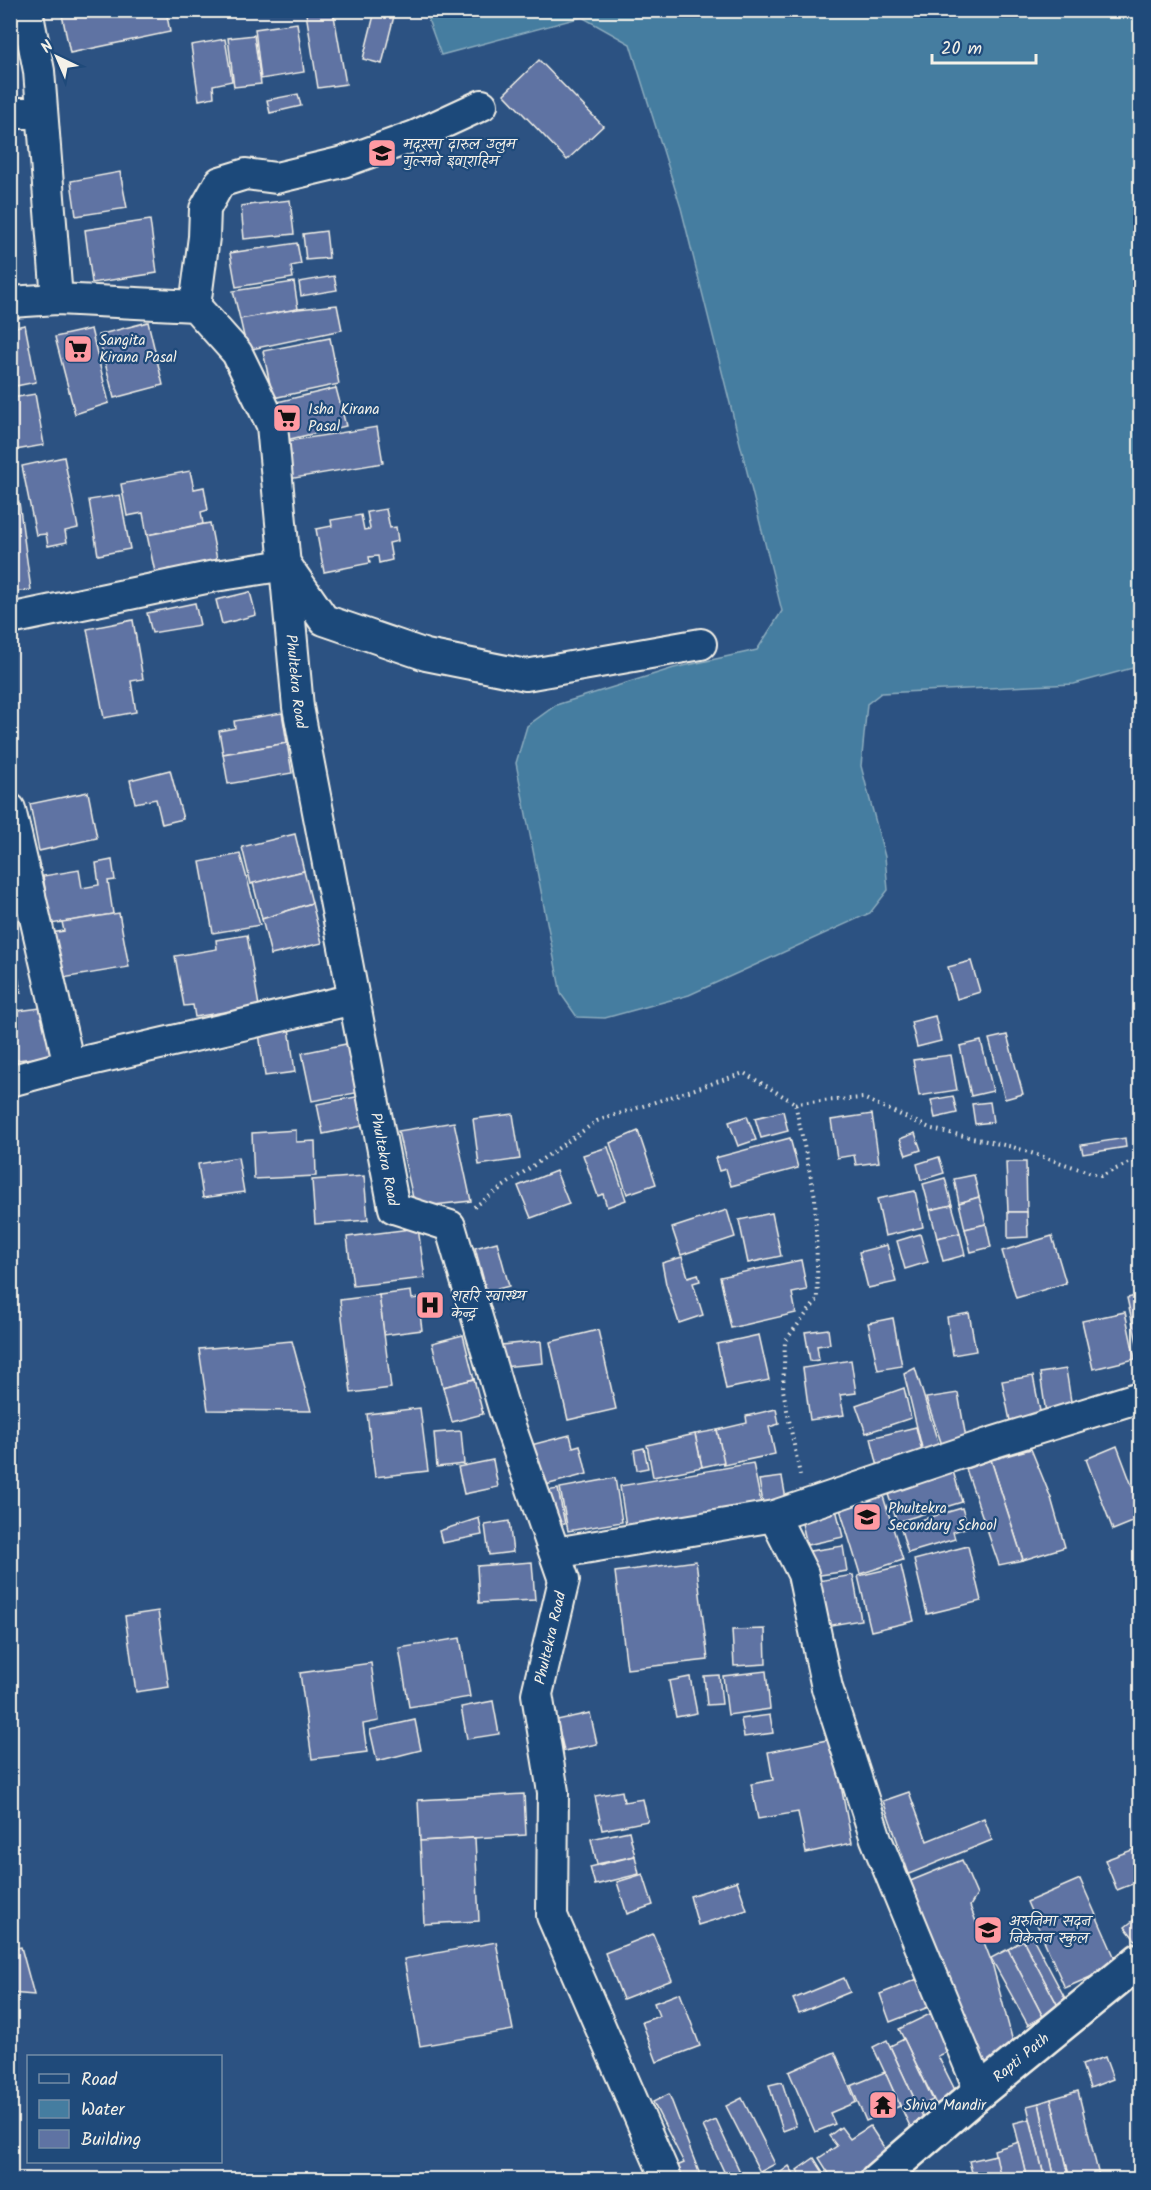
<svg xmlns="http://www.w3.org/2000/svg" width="1151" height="2190" font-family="Kalam,'Playpen Sans Deva',sans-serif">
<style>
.water{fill:#457da0;stroke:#8babbd;stroke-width:1.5}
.building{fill:#5f73a3;stroke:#f4f1e8;stroke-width:1.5}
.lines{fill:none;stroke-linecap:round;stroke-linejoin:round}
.street-casing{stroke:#f4f1e8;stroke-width:34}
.secondary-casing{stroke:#f4f1e8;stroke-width:38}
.path{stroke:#f4f1e8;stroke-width:4;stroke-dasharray:1.5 4.5;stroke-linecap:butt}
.street{stroke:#1f4a7a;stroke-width:30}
.secondary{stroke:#1f4a7a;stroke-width:33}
.labels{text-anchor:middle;stroke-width:4.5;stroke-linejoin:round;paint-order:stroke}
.poi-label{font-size:15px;fill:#f4f1e8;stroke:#1f4a7a;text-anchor:start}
.street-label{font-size:15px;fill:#f4f1e8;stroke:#1f4a7a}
</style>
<rect width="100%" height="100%" fill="#2c5282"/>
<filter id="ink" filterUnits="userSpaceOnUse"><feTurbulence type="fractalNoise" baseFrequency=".0167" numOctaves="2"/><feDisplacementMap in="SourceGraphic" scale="12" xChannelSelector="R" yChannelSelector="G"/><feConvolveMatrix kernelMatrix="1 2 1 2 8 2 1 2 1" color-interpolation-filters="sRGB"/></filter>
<g filter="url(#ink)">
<polygon class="water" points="425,11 1140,11 1140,666 1074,684 881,693 867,704 861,766 885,857 888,890 870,913 689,995 605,1018 577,1017 561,994 516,763 527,726 556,705 674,668 757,650 782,611 681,208 630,44 582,17 441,55"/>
<g class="building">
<polygon points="61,10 166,10 170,32 70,53"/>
<polygon points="323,10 333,10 346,84 318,88 306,13"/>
<polygon points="375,11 394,16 382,64 363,59"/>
<polygon points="297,23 304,72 261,79 255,29"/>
<polygon points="254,35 261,84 234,87 228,38"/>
<polygon points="225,39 232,81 213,85 214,97 199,100 191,45"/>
<polygon points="539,60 603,126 567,160 504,94"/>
<polygon points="298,94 301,106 270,113 267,100"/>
<polygon points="120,172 127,208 76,216 71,181"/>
<polygon points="290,200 294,234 244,239 241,206"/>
<polygon points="150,220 157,273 92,283 85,230"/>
<polygon points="326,231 329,258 306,260 303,234"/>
<polygon points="297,243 301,264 291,266 293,278 236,287 230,253"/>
<polygon points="334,276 337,290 301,296 299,282"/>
<polygon points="294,282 298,309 240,319 233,291"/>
<polygon points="337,305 342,330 247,350 240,319 298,309"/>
<polygon points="148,322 163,385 114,398 98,335"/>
<polygon points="25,325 36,382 11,387 10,328"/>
<polygon points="91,329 109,403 75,414 55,337"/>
<polygon points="330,338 339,384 273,398 263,351"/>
<polygon points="336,388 346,426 282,441 273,403"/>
<polygon points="35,394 44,445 10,451 12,398"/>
<polygon points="377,427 383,463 289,479 282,442"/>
<polygon points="64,457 78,528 65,531 67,542 48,546 46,534 36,535 22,466"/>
<polygon points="190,471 194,489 204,487 208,510 201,512 203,524 147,535 143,513 127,516 121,484"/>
<polygon points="120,495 130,549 98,555 89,500"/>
<polygon points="19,502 31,590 10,592 10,503"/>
<polygon points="386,509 390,528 396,527 398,541 389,543 392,560 379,563 378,556 369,557 370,563 324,572 316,529 332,526 331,520 361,515 364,530 370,529 367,512"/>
<polygon points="210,523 218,565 156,577 147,535"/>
<polygon points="250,592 256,615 222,624 216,600"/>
<polygon points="195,603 200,625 152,633 147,613"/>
<polygon points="133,620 143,679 131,681 136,712 104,718 87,629"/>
<polygon points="282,713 287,743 223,754 219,731 235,728 234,721"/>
<polygon points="287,743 292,773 228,784 223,754"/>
<polygon points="170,770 183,819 162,824 156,799 135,803 130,780"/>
<polygon points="88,792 97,838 39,851 30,804"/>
<polygon points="295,834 304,871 251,884 242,847"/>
<polygon points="240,854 260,925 213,933 200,862"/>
<polygon points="112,860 115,880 108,881 113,914 51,924 43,876 79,870 82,888 99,885 96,863"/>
<polygon points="304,871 312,903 262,919 253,883"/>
<polygon points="312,903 322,943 271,955 262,919"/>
<polygon points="10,905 16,941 10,942"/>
<polygon points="119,913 129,967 57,979 50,933 64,931 62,922"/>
<polygon points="247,935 259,1006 195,1017 193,1005 184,1006 175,956 217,949 216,940"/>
<polygon points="12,941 21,993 10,995 10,942"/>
<polygon points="971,961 980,992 957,999 948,967"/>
<polygon points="48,1007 55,1055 10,1061 10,1012"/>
<polygon points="935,1016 941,1041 917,1047 911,1022"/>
<polygon points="289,1028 295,1072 265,1076 259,1033"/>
<polygon points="1007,1035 1023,1094 1005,1099 989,1039"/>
<polygon points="981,1041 993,1091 971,1096 960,1046"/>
<polygon points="351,1043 361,1092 312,1101 302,1053"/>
<polygon points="951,1055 957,1090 919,1096 913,1060"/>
<polygon points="361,1096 367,1125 323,1134 317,1104"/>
<polygon points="953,1096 957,1113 935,1118 931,1100"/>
<polygon points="990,1102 993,1122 975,1124 972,1104"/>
<polygon points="783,1111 788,1131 761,1138 755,1118"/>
<polygon points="513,1114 520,1159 479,1165 473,1119"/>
<polygon points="872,1114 879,1162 856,1165 854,1155 837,1158 831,1120"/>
<polygon points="747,1116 756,1140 738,1146 729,1122"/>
<polygon points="454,1122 471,1201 415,1207 398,1131"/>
<polygon points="296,1130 296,1142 315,1141 316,1176 254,1179 252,1133"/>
<polygon points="638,1131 656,1184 627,1194 610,1143"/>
<polygon points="915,1133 921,1150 906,1155 900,1139"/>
<polygon points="790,1138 798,1168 731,1186 726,1169 719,1171 715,1158"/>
<polygon points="1125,1138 1126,1147 1083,1154 1081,1145"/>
<polygon points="608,1147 626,1200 607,1207 603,1194 598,1196 583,1155"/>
<polygon points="238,1157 244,1192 203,1198 198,1164"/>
<polygon points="939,1157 944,1173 921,1180 917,1164"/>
<polygon points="1006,1162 1026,1162 1027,1212 1008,1212"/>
<polygon points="556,1171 569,1204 531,1218 518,1186"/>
<polygon points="974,1175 979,1197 959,1203 954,1179"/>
<polygon points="364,1176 368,1220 315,1224 312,1180"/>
<polygon points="945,1178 952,1205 930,1210 923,1184"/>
<polygon points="915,1191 923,1227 885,1236 877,1199"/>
<polygon points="979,1197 986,1224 965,1229 959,1203"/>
<polygon points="952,1205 960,1233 937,1238 930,1210"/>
<polygon points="727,1210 735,1237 681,1255 672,1228"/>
<polygon points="1008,1212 1027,1212 1028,1237 1008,1238"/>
<polygon points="772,1213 781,1256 748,1263 739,1220"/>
<polygon points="986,1224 991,1247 971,1252 965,1229"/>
<polygon points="418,1228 425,1278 353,1286 347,1237"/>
<polygon points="960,1233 965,1255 943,1261 937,1238"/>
<polygon points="920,1234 928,1262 905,1269 897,1241"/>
<polygon points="1052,1236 1066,1283 1016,1298 1002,1251"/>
<polygon points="497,1242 509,1286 487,1292 475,1248"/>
<polygon points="887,1245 896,1282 868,1288 859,1252"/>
<polygon points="682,1257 688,1277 698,1274 700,1281 693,1283 703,1315 679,1323 666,1284 662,1263"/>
<polygon points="801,1260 807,1290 792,1293 796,1313 731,1328 720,1277"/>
<polygon points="411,1291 412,1299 418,1298 422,1330 384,1335 379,1295"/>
<polygon points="379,1295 391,1388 351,1393 340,1300"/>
<polygon points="1140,1295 1140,1356 1127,1298"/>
<polygon points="1125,1312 1135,1359 1093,1369 1082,1321"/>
<polygon points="969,1313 976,1351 953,1355 947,1317"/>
<polygon points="893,1318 902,1366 878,1370 868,1323"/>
<polygon points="828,1329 830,1344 817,1346 819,1360 810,1361 805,1332"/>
<polygon points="598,1330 616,1409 568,1420 550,1342"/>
<polygon points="463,1335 474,1379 443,1387 432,1343"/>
<polygon points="759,1335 769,1380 726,1389 717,1344"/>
<polygon points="292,1341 311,1411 208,1410 199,1349"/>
<polygon points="541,1341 543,1363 503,1367 501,1345"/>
<polygon points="851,1360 856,1393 840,1395 844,1415 810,1420 803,1368"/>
<polygon points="915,1368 940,1449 923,1452 904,1374"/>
<polygon points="1066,1369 1072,1408 1046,1413 1040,1373"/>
<polygon points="1033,1376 1041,1416 1010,1421 1002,1381"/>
<polygon points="474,1379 483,1414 452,1422 443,1387"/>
<polygon points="904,1388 911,1418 866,1433 856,1405"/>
<polygon points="958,1393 966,1438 943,1448 926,1398"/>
<polygon points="420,1408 428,1471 375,1477 367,1414"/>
<polygon points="776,1409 779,1424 769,1427 775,1454 724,1465 717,1430 747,1423 746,1416"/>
<polygon points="916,1427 923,1455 878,1467 871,1438"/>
<polygon points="717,1430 724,1462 702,1467 695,1434"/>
<polygon points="461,1431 464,1464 437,1467 434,1433"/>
<polygon points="695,1434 702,1467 653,1477 647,1445"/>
<polygon points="570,1435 573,1447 580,1445 587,1474 538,1487 527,1446"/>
<polygon points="1117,1446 1140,1507 1140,1519 1113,1530 1086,1459"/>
<polygon points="644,1448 648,1468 637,1470 634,1450"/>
<polygon points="1031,1449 1051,1498 1065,1547 1023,1560 991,1460"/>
<polygon points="493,1460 498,1487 464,1494 458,1467"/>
<polygon points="991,1460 1023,1560 999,1565 966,1469"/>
<polygon points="753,1463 761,1503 626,1526 620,1486"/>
<polygon points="953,1471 962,1502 897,1522 887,1491"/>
<polygon points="782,1477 786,1499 763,1503 759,1480"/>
<polygon points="615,1478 622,1522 568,1531 560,1488"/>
<polygon points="558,1489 565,1524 552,1526 546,1491"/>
<polygon points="882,1493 903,1560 860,1574 839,1506"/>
<polygon points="962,1508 968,1527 953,1532 955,1539 908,1553 900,1526"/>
<polygon points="836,1509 843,1537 807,1545 801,1519"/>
<polygon points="479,1518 482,1535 442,1543 439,1531"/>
<polygon points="509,1521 513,1552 489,1555 485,1525"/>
<polygon points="843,1546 847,1571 814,1576 810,1551"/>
<polygon points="968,1546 981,1601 927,1614 914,1560"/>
<polygon points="696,1561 708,1660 627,1669 615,1572"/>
<polygon points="532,1562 535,1600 479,1603 477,1566"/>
<polygon points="901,1566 914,1621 871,1631 858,1576"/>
<polygon points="853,1575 861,1620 820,1627 812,1582"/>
<polygon points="158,1611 169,1687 136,1692 125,1616"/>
<polygon points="765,1629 766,1664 734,1666 732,1630"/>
<polygon points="460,1638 470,1697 409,1707 399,1648"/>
<polygon points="371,1663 379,1721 363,1724 367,1752 312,1759 300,1673"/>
<polygon points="766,1671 770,1709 728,1715 723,1676"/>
<polygon points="719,1675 722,1704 707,1705 704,1676"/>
<polygon points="690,1677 697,1713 676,1717 669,1681"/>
<polygon points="493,1701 499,1734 467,1739 461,1707"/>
<polygon points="590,1713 597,1744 564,1751 557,1720"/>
<polygon points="770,1715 773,1733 744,1737 741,1719"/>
<polygon points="415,1720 421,1750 377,1761 370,1730"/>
<polygon points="832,1739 852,1843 806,1853 798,1812 758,1819 751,1784 773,1780 768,1752"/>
<polygon points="622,1791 624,1802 643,1799 648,1821 602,1830 595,1796"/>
<polygon points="909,1792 927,1841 984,1818 992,1840 909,1874 883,1801"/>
<polygon points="524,1794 526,1835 420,1841 418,1800"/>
<polygon points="629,1831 635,1856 597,1864 591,1839"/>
<polygon points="475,1838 479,1921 424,1924 420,1841"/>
<polygon points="1140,1847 1140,1881 1117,1890 1105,1860"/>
<polygon points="635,1856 639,1874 595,1885 590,1867"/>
<polygon points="962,1860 977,1895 970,1906 992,1963 1016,2053 985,2068 908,1882"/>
<polygon points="643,1874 653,1905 627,1914 617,1882"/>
<polygon points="1080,1879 1118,1965 1065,1988 1027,1902"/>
<polygon points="737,1881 747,1910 698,1925 690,1896"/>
<polygon points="1140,1915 1140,1946 1125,1927"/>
<polygon points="653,1934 672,1980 623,1999 605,1953"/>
<polygon points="1032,1936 1068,2004 1059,2008 1023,1940"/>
<polygon points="1023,1940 1059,2008 1043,2017 1008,1949"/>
<polygon points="496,1942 513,2030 420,2046 404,1959"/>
<polygon points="21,1947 34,1995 10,1993 10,1949"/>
<polygon points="1008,1949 1043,2017 1028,2025 991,1958"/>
<polygon points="844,1978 850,1992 799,2013 793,1999"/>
<polygon points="920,1978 931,2006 890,2022 880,1994"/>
<polygon points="680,1993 700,2046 657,2062 642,2022 659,2016 654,2003"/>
<polygon points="936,2011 954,2049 938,2056 957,2094 936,2104 899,2029"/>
<polygon points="904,2039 933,2100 918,2107 890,2046"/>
<polygon points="887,2040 929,2130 915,2137 873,2047"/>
<polygon points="835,2052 856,2102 830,2113 835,2124 815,2132 789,2072"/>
<polygon points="1105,2057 1113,2079 1090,2088 1082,2065"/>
<polygon points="885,2072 900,2106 866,2121 851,2086"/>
<polygon points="782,2082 796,2126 783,2131 769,2085"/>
<polygon points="1078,2091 1100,2180 1070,2180 1051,2099"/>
<polygon points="669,2094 702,2180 672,2180 667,2170 684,2163 653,2102"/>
<polygon points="742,2098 775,2164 760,2172 726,2106"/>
<polygon points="1051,2099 1070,2180 1055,2180 1039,2103"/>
<polygon points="1039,2103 1055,2180 1045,2180 1027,2106"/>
<polygon points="1030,2119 1045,2180 1028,2180 1014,2123"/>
<polygon points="716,2120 740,2172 727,2178 703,2126"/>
<polygon points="870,2126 893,2161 866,2180 833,2180 819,2158 837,2146 829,2136 841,2127 850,2139"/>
<polygon points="1019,2142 1028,2180 1001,2180 994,2150"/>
<polygon points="996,2155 1001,2180 974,2180 969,2161"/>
<polygon points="814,2158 828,2180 804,2180 797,2170"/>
<polygon points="789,2166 798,2180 780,2180 777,2175"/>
</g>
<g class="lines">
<g class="street-casing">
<g id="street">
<polyline points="27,10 39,71 57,299"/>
<polyline points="10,113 42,113"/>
<path id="s1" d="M 10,302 L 57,299 L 195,306 L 237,353 L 272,425 L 298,707 L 394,1208 L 450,1226 L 504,1409 L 564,1580 L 537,1694 L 553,1792 L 552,1916 L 667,2180"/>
<polyline points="195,306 204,237 205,209 220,182 246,174 276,178 343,162 415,136 482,105"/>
<polyline points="10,619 215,576 286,565 324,620 426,655 526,675 701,644"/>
<polyline points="10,809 69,1065 354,999"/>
<polyline points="10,1081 69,1065"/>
<polyline points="774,1516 803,1574 827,1688 876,1839 980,2091"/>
<polyline points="555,1553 774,1516 988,1444 1140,1397"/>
</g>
</g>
<g class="secondary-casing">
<g id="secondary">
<path id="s2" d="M 877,2180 L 980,2091 L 1140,1960"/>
</g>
</g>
<g class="path">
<polyline points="795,1103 863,1098 932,1129 1013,1147 1101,1176 1140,1158"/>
<polyline points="474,1207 597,1121 744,1073 795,1103 815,1197 818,1299 785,1341 783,1390 800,1475"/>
</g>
<use href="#street" class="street"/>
<use href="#secondary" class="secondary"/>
</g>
</g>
<defs>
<g id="school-square" transform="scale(1.5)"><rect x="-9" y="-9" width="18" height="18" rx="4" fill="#ff9aa2" stroke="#1f4a7a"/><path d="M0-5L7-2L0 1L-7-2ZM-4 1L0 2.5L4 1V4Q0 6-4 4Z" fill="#111"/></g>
<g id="supermarket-square" transform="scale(1.5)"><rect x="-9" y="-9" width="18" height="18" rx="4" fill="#ff9aa2" stroke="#1f4a7a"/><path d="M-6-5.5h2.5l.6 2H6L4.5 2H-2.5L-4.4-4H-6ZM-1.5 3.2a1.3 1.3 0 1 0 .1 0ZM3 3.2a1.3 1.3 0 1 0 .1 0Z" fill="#111"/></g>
<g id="hospital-square" transform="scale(1.5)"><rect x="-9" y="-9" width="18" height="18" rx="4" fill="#ff9aa2" stroke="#1f4a7a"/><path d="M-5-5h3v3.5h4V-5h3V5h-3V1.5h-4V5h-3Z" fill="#111"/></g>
<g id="temple-square" transform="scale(1.5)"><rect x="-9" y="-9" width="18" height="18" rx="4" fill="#ff9aa2" stroke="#1f4a7a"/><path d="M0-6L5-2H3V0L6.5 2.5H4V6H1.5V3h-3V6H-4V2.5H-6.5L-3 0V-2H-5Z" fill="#111"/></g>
</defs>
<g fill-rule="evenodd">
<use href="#school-square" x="382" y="153"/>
<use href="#supermarket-square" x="78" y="349"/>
<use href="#supermarket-square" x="287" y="418"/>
<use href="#hospital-square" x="430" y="1305"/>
<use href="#school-square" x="867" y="1517"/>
<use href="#school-square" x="988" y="1930"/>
<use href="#temple-square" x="883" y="2105"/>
</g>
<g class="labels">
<g class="poi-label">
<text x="403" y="149">मदरसा दारुल उलुम<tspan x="403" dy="17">गुल्सने इवा्राहिम</tspan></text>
<text x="99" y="345">Sangita<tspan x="99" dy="17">Kirana Pasal</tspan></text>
<text x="308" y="414">Isha Kirana<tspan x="308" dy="17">Pasal</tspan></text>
<text x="451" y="1301">शहरि स्वास्थ्य<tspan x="451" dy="17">केन्द्र</tspan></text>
<text x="888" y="1513">Phultekra<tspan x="888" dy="17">Secondary School</tspan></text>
<text x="1009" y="1926">अरुनिमा सदन<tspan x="1009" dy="17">निकेतन स्कुल</tspan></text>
<text x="904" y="2110">Shiva Mandir</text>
</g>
<g class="street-label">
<text dy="5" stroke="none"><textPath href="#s1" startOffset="586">Phultekra Road</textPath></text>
<text dy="5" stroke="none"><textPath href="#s1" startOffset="1072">Phultekra Road</textPath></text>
<text transform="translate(550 1638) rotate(-77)" y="5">Phultekra Road</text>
<text dy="5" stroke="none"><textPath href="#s2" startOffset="189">Rapti Path</textPath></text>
</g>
</g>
<rect width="1151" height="2190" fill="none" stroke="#1f4a7a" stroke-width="36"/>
<rect x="18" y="18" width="1115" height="2154" fill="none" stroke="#f4f1e8" stroke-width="2" filter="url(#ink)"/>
<rect x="27" y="2055" width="195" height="108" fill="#1f4a7a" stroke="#748da6" stroke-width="1.5"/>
<rect x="39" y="2074" width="30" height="9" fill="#1f4a7a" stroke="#748da6" stroke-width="1.5"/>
<text x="81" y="2085" font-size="18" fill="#f4f1e8">Road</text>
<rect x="39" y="2100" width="30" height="18" fill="#457da0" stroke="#748da6" stroke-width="1.5"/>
<text x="81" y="2115" font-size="18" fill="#f4f1e8">Water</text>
<rect x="39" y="2130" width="30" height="18" fill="#5f73a3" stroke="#748da6" stroke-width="1.5"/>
<text x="81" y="2145" font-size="18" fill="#f4f1e8">Building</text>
<g transform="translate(57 57) rotate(316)" stroke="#1f4a7a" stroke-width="4.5" paint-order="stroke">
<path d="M0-4.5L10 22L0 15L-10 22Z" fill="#f4f1e8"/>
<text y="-9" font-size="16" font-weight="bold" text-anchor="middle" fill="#f4f1e8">N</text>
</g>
<path d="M932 54v9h104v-9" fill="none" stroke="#f4f1e8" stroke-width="3"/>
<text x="941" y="54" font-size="18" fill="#f4f1e8" stroke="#1f4a7a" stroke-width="4.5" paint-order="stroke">20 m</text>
</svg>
